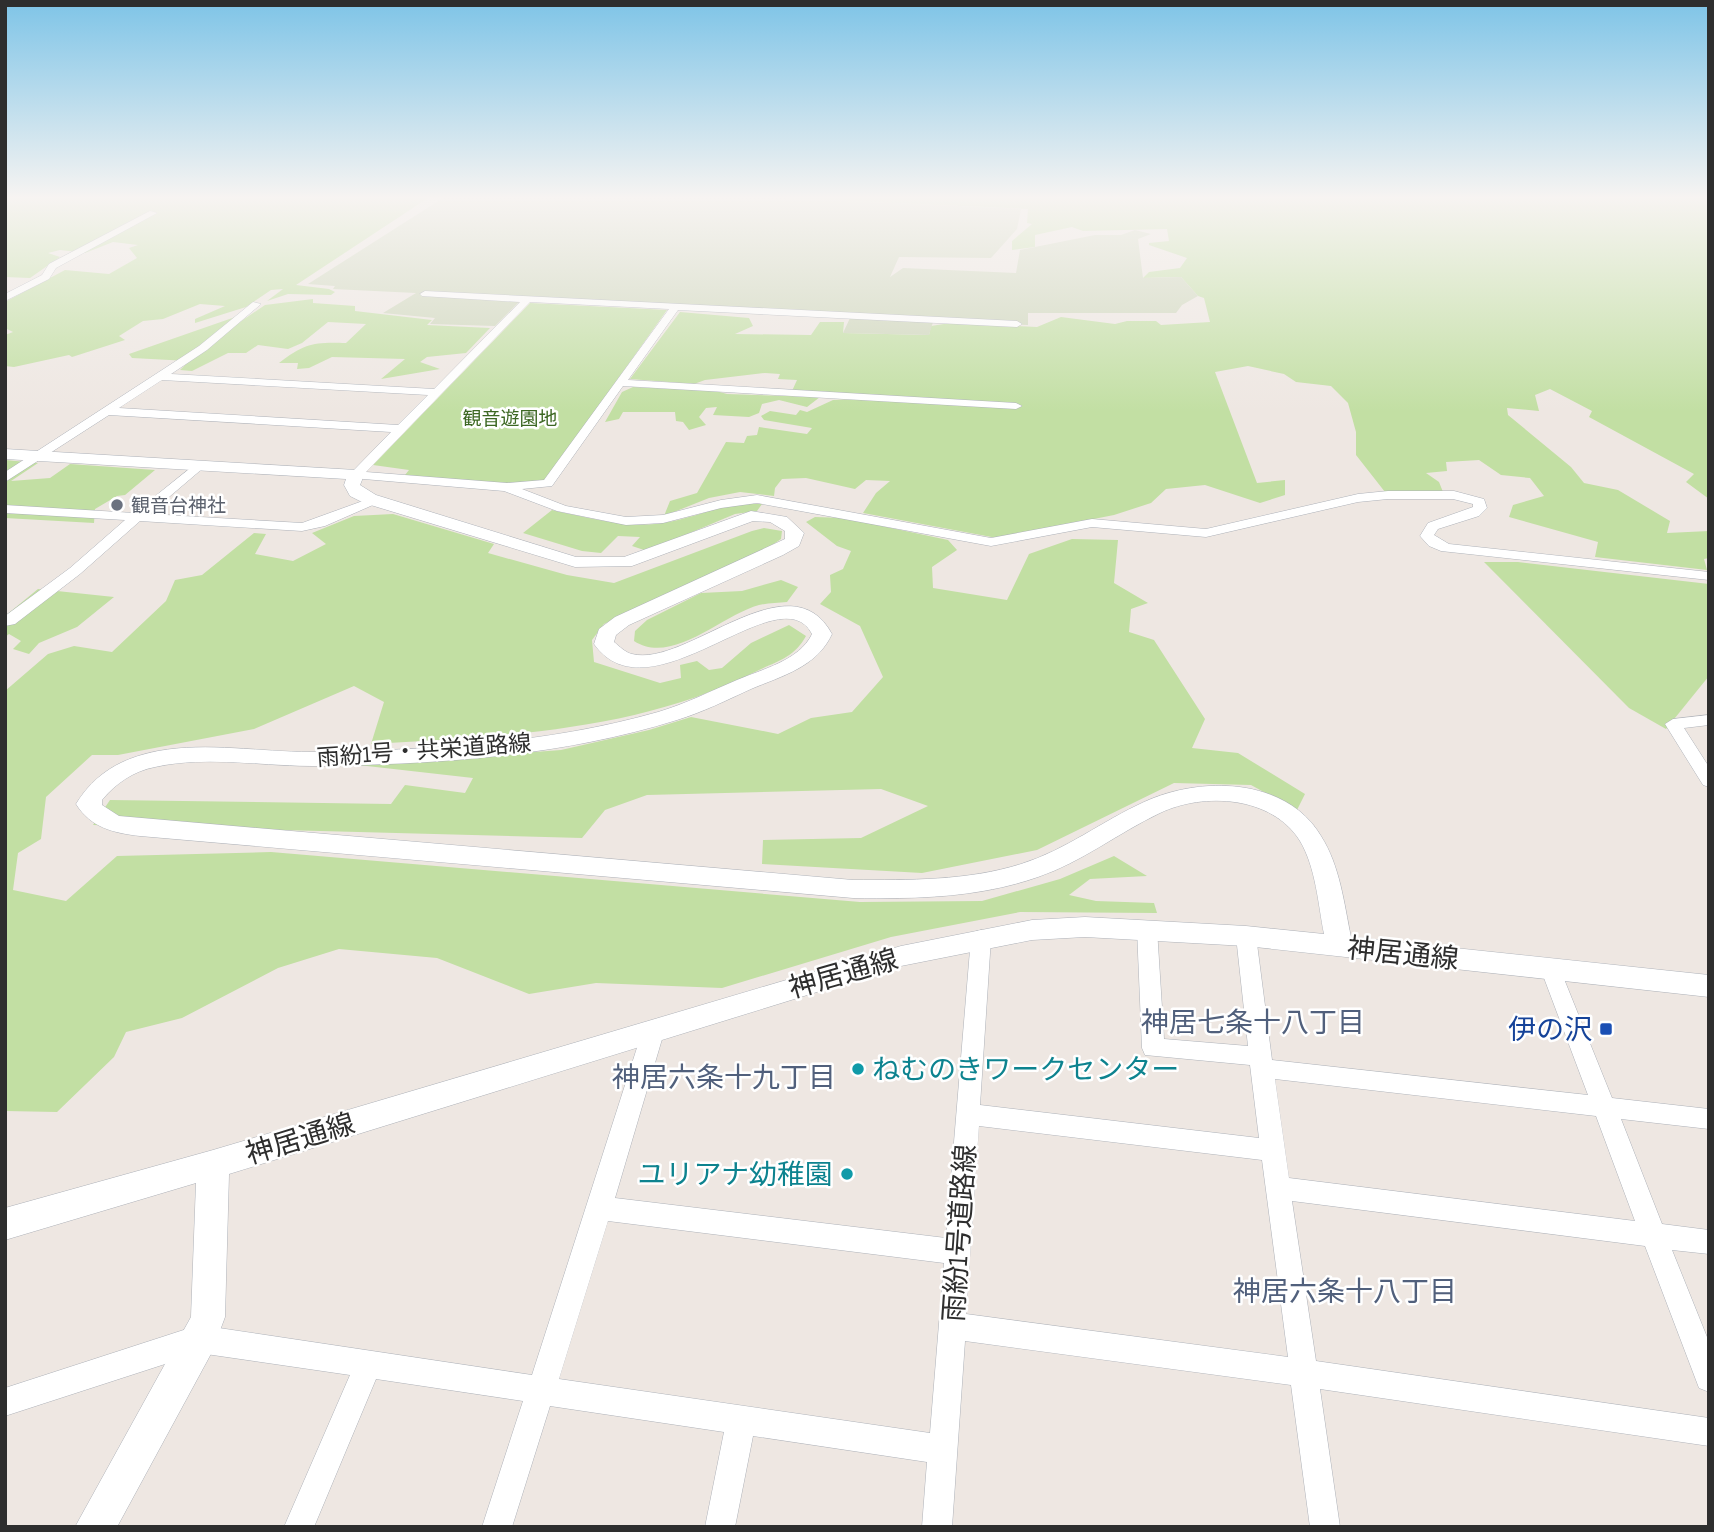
<svg xmlns="http://www.w3.org/2000/svg" width="1714" height="1532" font-family="'Sofia Sans Condensed','Noto Sans JP',sans-serif">
<style>
.green{fill:#c2dfa3}
.cemetery{fill:#cdd6ba}
.lines{fill:none;stroke-linecap:round;stroke-linejoin:round}
.minor-casing{stroke:#aeb2b9;stroke-width:1}
.tertiary-casing{stroke:#aeb2b9;stroke-width:1}
.minor{fill:#fff;fill-rule:evenodd}
.tertiary{fill:#fff;fill-rule:evenodd}
.worship-dot{fill:#6b7280;stroke:#fff;stroke-width:2.5}
.transit-dot{fill:#1a4fb4;stroke:#fff;stroke-width:2.5}
.culture-dot{fill:#0f9aa8;stroke:#fff;stroke-width:2.5}
.labels{text-anchor:middle;stroke-width:5;stroke-linejoin:round;paint-order:stroke}
.far-park-label{font-size:19px;fill:#3c6722;stroke:#fff}
.far-worship-label{font-size:19px;fill:#5b616d;stroke:#fff;text-anchor:start}
.street-label{font-size:23px;fill:#2e2e2e;stroke:#fff}
.near-street-label{font-size:28px;fill:#2e2e2e;stroke:#fff}
.near-neighbourhood-label{font-size:28px;fill:#51607c;stroke:#fff}
.near-transit-label{font-size:28px;fill:#164399;stroke:#fff;text-anchor:end}
.near-culture-label{font-size:28px;fill:#0d838f;stroke:#fff;text-anchor:start}
</style>
<rect width="100%" height="100%" fill="#eee7e2"/>
<g class="green">
<polygon points="5,198 428,198 296,285 329,289 335,292 331,295 288,294 267,301 283,289 271,290 246,307 195,323 195,319 225,306 200,304 163,319 143,321 119,336 125,340 72,357 69,355 14,367 5,366 5,335 13,332 5,328 5,302 65,270 109,274 137,258 129,248 138,245 113,242 85,253 60,250 48,253 60,257 30,278 5,277"/>
<polygon points="781,198 1709,198 1709,499 1686,482 1694,474 1589,417 1592,411 1550,389 1535,395 1539,411 1507,408 1508,415 1571,467 1584,483 1618,490 1670,521 1667,533 1709,531 1709,558 1704,559 1707,570 1595,557 1598,542 1509,517 1513,505 1544,496 1530,478 1501,475 1479,460 1446,462 1447,471 1426,473 1439,482 1443,492 1385,492 1356,455 1356,432 1348,403 1331,386 1296,382 1284,374 1248,366 1215,372 1257,483 1285,480 1285,495 1260,503 1205,485 1166,489 1151,503 1114,515 997,538 863,513 876,493 890,481 866,480 855,489 806,478 782,479 775,488 774,496 740,492 709,498 664,516 670,501 697,493 726,442 744,443 747,436 757,435 759,427 807,434 812,428 764,420 761,416 770,411 796,415 800,410 807,412 833,400 857,399 792,391 797,380 778,379 780,374 765,373 705,380 694,384 630,379 680,312 749,318 753,326 735,334 811,335 820,322 844,322 843,333 929,335 931,326 950,323 1037,327 1061,317 1115,324 1127,321 1156,321 1161,325 1210,322 1204,298 1198,296 1181,277 1143,278 1149,272 1180,268 1187,258 1149,245 1149,243 1169,241 1167,229 1083,231 1072,227 1035,235 1035,247 1012,250 1012,241 1032,224 1027,223 1028,209"/>
<path d="M 313,299 L 313,303 L 355,306 L 355,311 L 432,320 L 427,325 L 490,328 L 466,353 L 427,357 L 420,362 L 440,369 L 381,379 L 405,359 L 332,357 L 309,368 L 297,369 L 298,363 L 279,363 C 305,343 314,342 346,343 L 366,324 L 328,322 L 302,343 L 288,349 L 258,345 L 246,353 L 228,353 L 192,371 L 180,370 L 189,361 L 132,358 L 129,354 L 238,316 L 234,326 L 265,305 Z"/>
<polygon points="530,303 667,310 545,481 506,485 405,475 409,470 373,465"/>
<polygon points="633,387 716,391 727,394 820,397 807,407 779,400 762,404 759,413 749,417 713,415 717,407 706,408 699,417 706,425 689,430 683,422 676,421 675,412 623,412 619,419 605,422 622,392"/>
<polygon points="5,460 38,463 11,481 50,478 70,464 155,470 125,495 117,496 95,509 94,523 5,518"/>
<path d="M 730,504 L 762,504 L 757,511 L 735,514 L 647,551 L 632,546 L 640,537 L 618,536 L 601,553 L 582,551 L 523,533 L 552,510 C 585,517 621,527 655,524 C 681,521 706,512 730,504 Z"/>
<path d="M 393,514 L 494,544 L 488,553 L 567,575 L 614,583 L 752,531 L 764,528 L 782,531 L 781,539 L 762,552 L 604,624 L 592,640 L 594,662 L 660,683 L 681,678 L 680,665 L 697,661 L 709,670 L 722,668 L 751,643 L 789,625 L 806,636 C 794,658 777,661 755,672 C 636,732 502,736 371,744 L 384,702 L 354,686 L 254,729 L 118,755 L 92,755 L 46,797 L 41,839 L 18,853 L 13,890 L 66,901 L 117,856 L 271,852 L 860,902 L 982,901 L 1060,879 L 1114,856 L 1147,876 L 1090,879 L 1069,895 L 1096,901 L 1154,903 L 1157,913 L 1020,912 L 891,937 L 722,988 L 596,983 L 529,994 L 437,958 L 339,949 L 278,968 L 182,1018 L 126,1032 L 114,1057 L 57,1112 L 5,1111 L 5,691 L 48,654 L 74,646 L 112,652 L 166,601 L 175,580 L 202,575 L 254,533 L 266,534 L 255,554 L 293,561 L 326,544 L 312,533 L 354,516 Z"/>
<polygon points="815,517 844,518 948,540 957,550 932,567 933,588 1007,600 1029,554 1072,539 1118,540 1114,583 1148,603 1131,609 1129,632 1154,640 1205,719 1192,748 1238,753 1305,794 1297,810 1251,785 1174,783 1037,850 922,873 762,864 763,840 861,838 928,806 881,789 647,795 605,810 582,838 93,825 110,800 391,804 405,785 465,793 473,778 358,765 561,750 649,730 691,717 778,734 811,718 852,712 883,677 860,626 820,604 831,592 830,575 843,569 851,551 837,546 806,522"/>
<polygon points="1484,562 1518,562 1709,584 1709,676 1666,729 1629,708"/>
<path d="M 781,580 L 798,587 L 787,602 C 778,603 768,603 759,605 C 722,615 672,666 634,641 L 635,631 L 647,620 L 701,593 L 742,591 Z"/>
<polygon points="38,589 114,597 77,627 39,643 29,654 13,649 21,641 9,634 5,637 5,616"/>
</g>
<polygon class="cemetery" points="443,198 781,198 1021,209 1017,229 991,258 899,257 890,277 903,268 1016,273 1020,250 1095,235 1121,235 1135,230 1151,234 1138,239 1143,278 1181,277 1198,296 1182,305 1176,313 1028,313 1028,325 933,322 929,335 843,333 850,318 521,300 495,326 430,324 435,318 383,313 416,293 333,289 335,286 308,284"/>
<g class="lines">
<g class="minor-casing">
<g id="minor">
<polygon points="150,211 157,213 56,268 49,279 5,301 5,294 42,275 49,264"/>
<path d="M 425,291 L 1017,321 L 1022,324 L 1017,327 L 678,310 L 628,380 L 1016,403 L 1022,406 L 1016,409 L 623,386 L 552,486 L 522,489 L 566,506 L 626,517 L 663,515 L 721,500 L 757,495 L 991,538 L 1092,519 L 1206,529 L 1358,494 L 1388,491 L 1454,491 L 1484,499 L 1487,508 L 1479,516 L 1438,529 L 1434,535 L 1449,544 L 1709,572 L 1709,580 L 1441,551 L 1429,546 L 1420,536 L 1428,523 L 1473,507 L 1473,504 L 1453,499 L 1388,499 L 1358,502 L 1206,537 L 1092,527 L 991,546 L 757,503 L 721,508 L 663,523 L 626,525 L 557,511 L 504,491 L 352,478 L 352,472 L 391,432 L 109,415 L 5,482 L 5,472 L 199,346 L 253,302 L 261,304 L 207,350 L 171,374 L 434,389 L 520,302 L 422,296 L 420,294 ZM 530,302 L 669,309 L 544,480 L 507,483 L 366,472 ZM 162,380 L 428,395 L 398,425 L 119,408 Z"/>
<polygon points="198,462 202,463 202,469 149,514 302,523 371,498 381,498 382,501 325,526 302,531 140,521 80,574 15,624 5,626 5,616 70,568 125,520 5,513 5,505 134,513"/>
<polygon points="1709,715 1709,725 1684,728 1709,767 1709,787 1703,785 1665,724 1673,719"/>
<path d="M 1147,921 L 1154,924 L 1157,929 L 1164,1039 L 1248,1046 L 1236,936 L 1239,930 L 1246,928 L 1253,930 L 1256,936 L 1272,1060 L 1588,1095 L 1541,970 L 1544,964 L 1551,962 L 1558,964 L 1612,1098 L 1709,1109 L 1709,1129 L 1621,1119 L 1662,1224 L 1709,1230 L 1709,1254 L 1672,1250 L 1709,1342 L 1709,1392 L 1699,1388 L 1645,1246 L 1292,1201 L 1316,1361 L 1709,1418 L 1709,1446 L 1320,1389 L 1340,1527 L 1310,1527 L 1291,1385 L 965,1341 L 952,1527 L 922,1527 L 927,1462 L 753,1436 L 735,1527 L 705,1527 L 724,1432 L 550,1406 L 512,1527 L 482,1527 L 523,1401 L 376,1379 L 314,1527 L 284,1527 L 350,1375 L 199,1353 L 5,1416 L 5,1388 L 199,1325 L 532,1375 L 643,1029 L 646,1023 L 654,1020 L 662,1023 L 665,1029 L 615,1198 L 946,1238 L 971,938 L 974,932 L 981,930 L 988,932 L 991,938 L 980,1105 L 1259,1138 L 1250,1065 L 1145,1055 L 1142,1048 L 1137,929 L 1140,924 ZM 1275,1079 L 1596,1116 L 1635,1221 L 1289,1178 ZM 979,1126 L 1262,1160 L 1288,1357 L 966,1314 ZM 608,1221 L 944,1263 L 930,1433 L 559,1379 Z"/>
</g>
</g>
<g class="tertiary-casing">
<path id="tertiary" d="M 5,449 L 356,470 L 364,475 L 360,485 L 376,495 L 576,557 L 624,557 L 751,511 L 787,517 L 804,533 L 799,546 L 783,555 L 629,625 L 616,635 L 614,642 C 619,646 626,653 632,654 C 686,668 790,556 832,634 C 817,667 782,676 751,689 C 727,700 703,712 677,720 C 562,756 440,764 320,766 C 266,767 208,755 155,767 C 134,771 116,783 102,800 L 102,805 L 119,816 L 853,880 C 909,880 967,881 1021,864 C 1066,850 1102,821 1144,802 C 1200,776 1286,777 1321,836 C 1340,866 1344,903 1351,937 L 1709,975 L 1709,997 L 1246,946 L 1085,937 L 1032,940 L 901,966 L 229,1174 L 225,1317 L 212,1352 L 117,1527 L 75,1527 L 191,1317 L 196,1183 L 5,1240 L 5,1208 L 213,1150 L 901,946 L 1032,920 L 1085,917 L 1246,926 L 1324,934 C 1318,904 1316,868 1300,841 C 1272,796 1204,792 1160,813 C 1118,833 1082,862 1038,877 C 978,898 915,899 853,898 L 140,836 C 114,833 91,828 76,804 C 95,773 122,758 158,751 C 208,742 260,752 311,752 C 427,750 546,744 658,712 C 685,704 711,691 737,680 C 762,669 799,661 812,634 C 780,572 650,723 594,644 L 599,629 L 615,617 L 785,539 L 785,531 L 770,522 L 753,521 L 632,566 L 575,567 L 364,503 L 350,496 L 344,485 L 346,479 L 5,459 Z"/>
</g>
<use href="#minor" class="minor"/>
<use href="#tertiary" class="tertiary"/>
</g>
<linearGradient id="sky" x2="0" y2="1"><stop stop-color="#7ec4e7"/><stop offset="0.48" stop-color="#f7f4f2"/><stop offset="1" stop-color="#f7f4f2" stop-opacity="0"/></linearGradient>
<rect width="1714" height="412" fill="url(#sky)"/>
<circle class="worship-dot" cx="117" cy="505" r="7"/>
<rect class="transit-dot" x="1599" y="1022" width="14" height="14" rx="3.5"/>
<g class="culture-dot">
<circle cx="858" cy="1069" r="7"/>
<circle cx="847" cy="1174" r="7"/>
</g>
<g class="labels">
<g class="far-park-label">
<text x="510" y="425">観音遊園地</text>
</g>
<g class="far-worship-label">
<text x="131" y="512">観音台神社</text>
</g>
<g class="street-label">
<text transform="translate(424 750) rotate(-4)" y="8">雨紛1号・共栄道路線</text>
</g>
<g class="near-street-label">
<text transform="translate(1403 953) rotate(6)" y="10">神居通線</text>
<text transform="translate(843 973) rotate(-16)" y="10">神居通線</text>
<text transform="translate(300 1138) rotate(-17)" y="10">神居通線</text>
<text transform="translate(959 1233) rotate(-86)" y="10">雨紛1号道路線</text>
</g>
<g class="near-neighbourhood-label">
<text x="1253" y="1032">神居七条十八丁目</text>
<text x="724" y="1087">神居六条十九丁目</text>
<text x="1345" y="1301">神居六条十八丁目</text>
</g>
<g class="near-transit-label">
<text x="1592" y="1039">伊の沢</text>
</g>
<g class="near-culture-label">
<text x="872" y="1079">ねむのきワークセンター</text>
<text x="833" y="1184" text-anchor="end">ユリアナ幼稚園</text>
</g>
</g>
<rect width="1714" height="1532" fill="none" stroke="#2e2e2e" stroke-width="14"/>
</svg>
